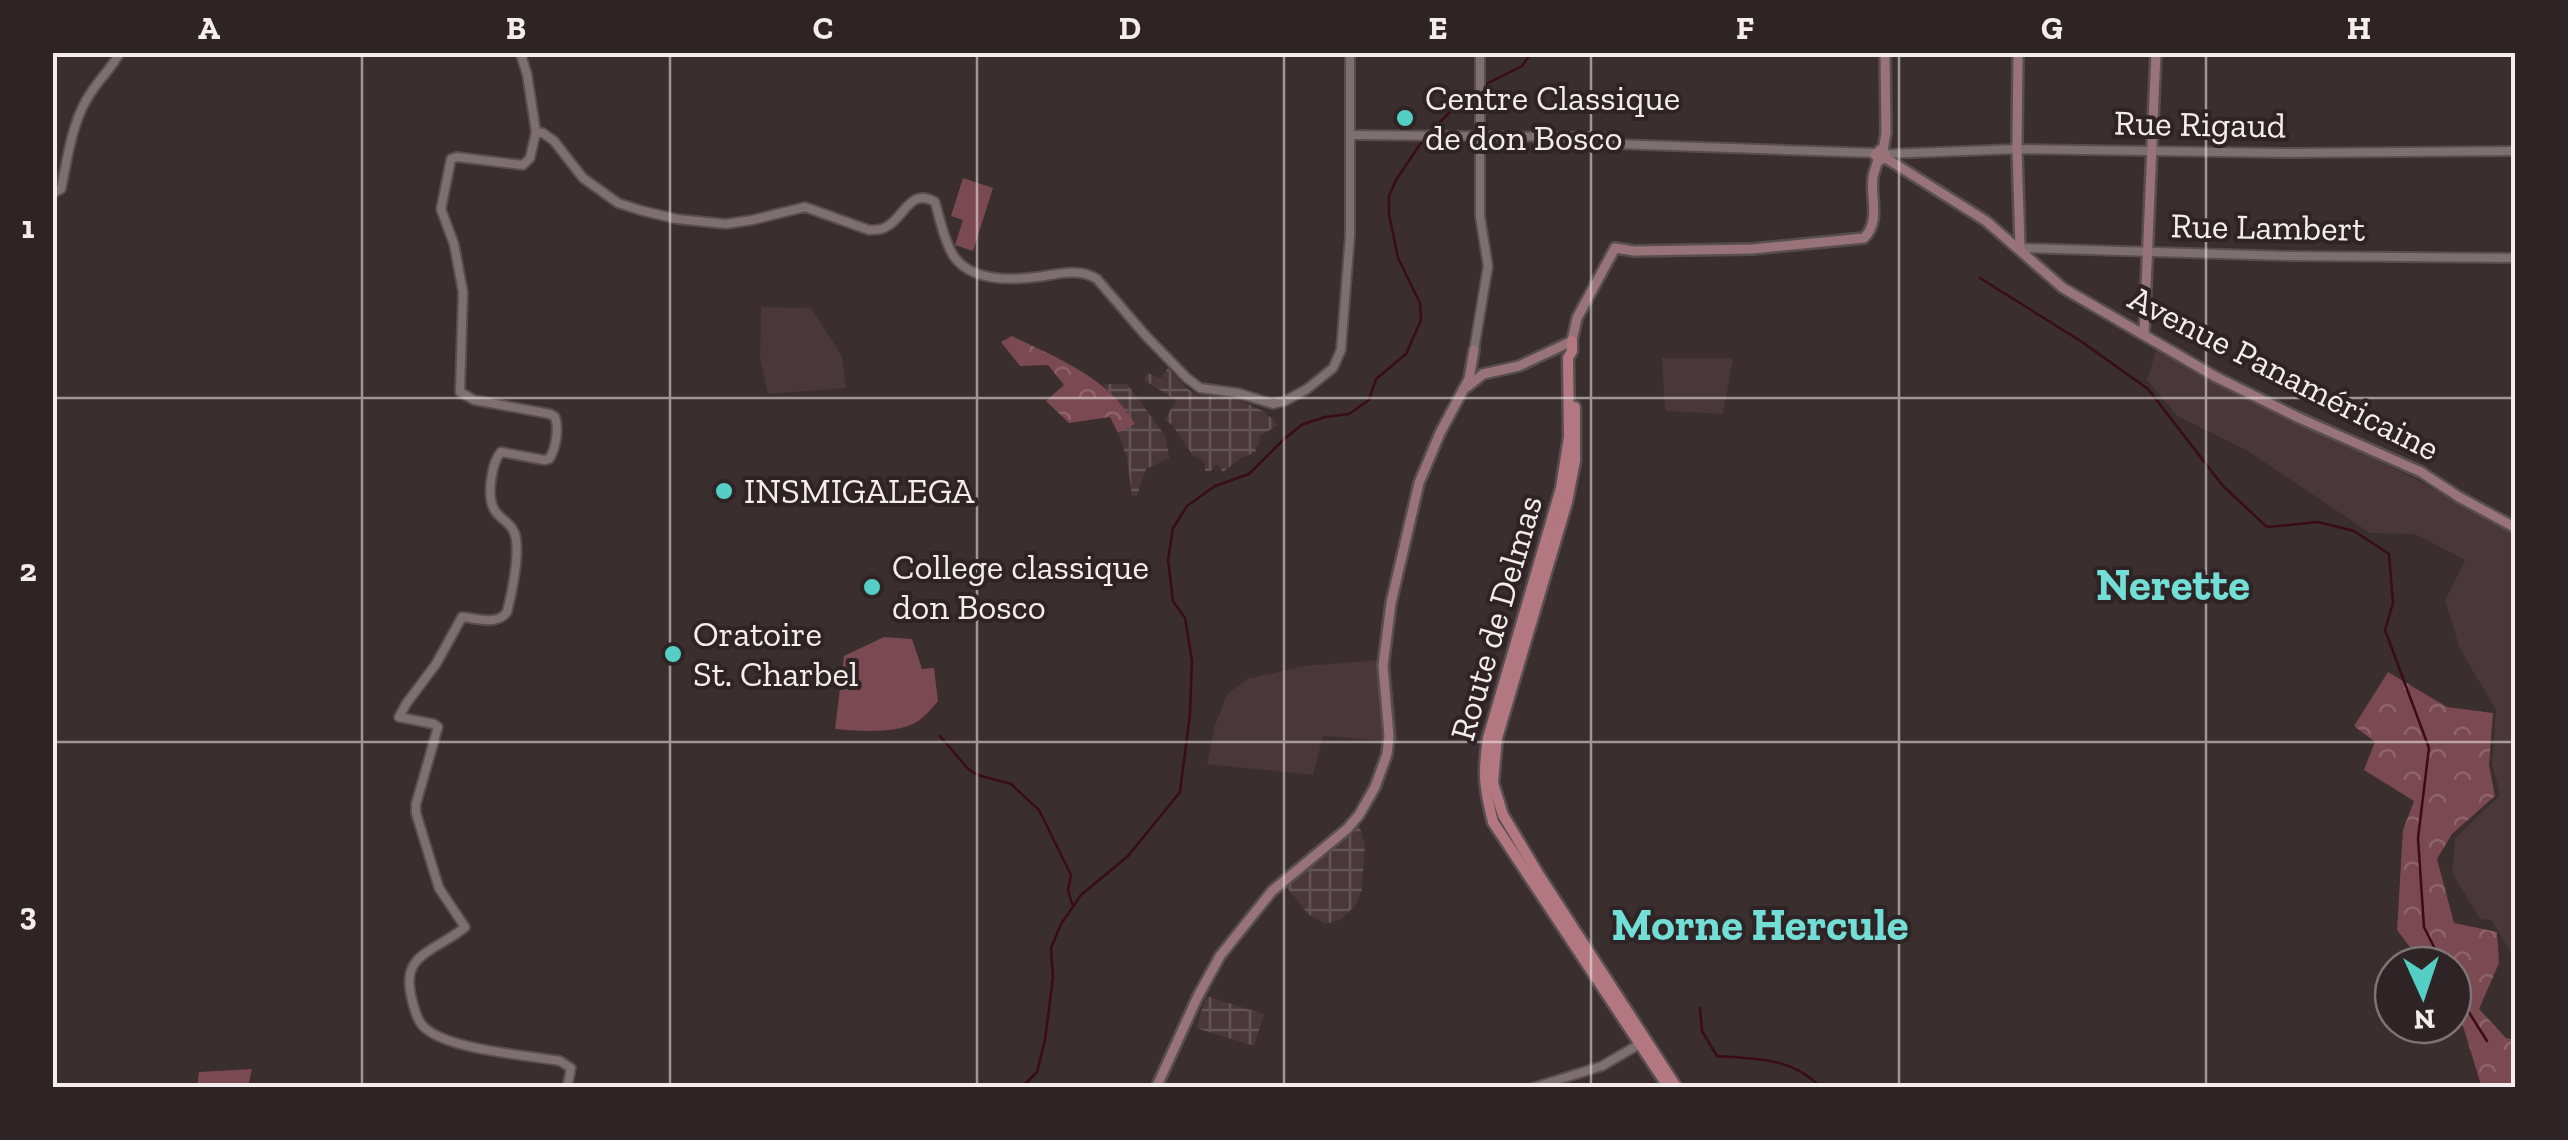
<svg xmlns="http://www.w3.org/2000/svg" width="2568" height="1140" font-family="'Zilla Slab',serif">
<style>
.built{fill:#49373a}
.industrial{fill:url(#industrial-grid)}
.grass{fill:#7b4951}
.forest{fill:url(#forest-crowns)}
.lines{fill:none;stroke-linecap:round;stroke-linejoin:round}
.stream{stroke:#3a0c18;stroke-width:2.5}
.tertiary-casing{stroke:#584e4f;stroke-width:12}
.secondary-casing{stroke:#584e4f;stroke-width:14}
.primary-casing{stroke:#584e4f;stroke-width:15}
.tertiary{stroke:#7e7072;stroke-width:8}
.secondary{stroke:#98737a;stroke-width:9}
.primary{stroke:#b27781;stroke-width:10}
.grid{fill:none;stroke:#f4eced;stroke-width:2.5;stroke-opacity:0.55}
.poi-dot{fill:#55cec6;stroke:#2f2425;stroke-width:4}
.labels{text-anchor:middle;stroke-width:8;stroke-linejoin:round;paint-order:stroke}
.poi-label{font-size:35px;fill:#f4eced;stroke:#2f2425;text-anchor:start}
.street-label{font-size:35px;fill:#f4eced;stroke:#2f2425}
.district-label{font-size:45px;font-weight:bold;fill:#73ded6;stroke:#2f2425}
.neatline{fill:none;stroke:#f4eced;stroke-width:4}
.grid-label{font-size:32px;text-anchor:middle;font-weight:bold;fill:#f4eced}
</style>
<defs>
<pattern id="industrial-grid" width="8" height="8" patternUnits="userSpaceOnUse" patternTransform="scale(2.5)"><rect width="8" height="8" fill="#49373a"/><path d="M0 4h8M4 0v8" fill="none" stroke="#645457"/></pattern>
<pattern id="forest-crowns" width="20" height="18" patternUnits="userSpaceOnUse" patternTransform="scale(2.5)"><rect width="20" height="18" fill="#7b4951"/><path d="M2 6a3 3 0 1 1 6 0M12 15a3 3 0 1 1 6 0" fill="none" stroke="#8e636a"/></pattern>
</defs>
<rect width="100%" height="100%" fill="#3a2e2f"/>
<g class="built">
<polygon points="761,307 811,308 842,356 846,388 768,394 760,359"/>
<polygon points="2157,348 2244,396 2414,478 2515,534 2515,1011 2511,1011 2515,959 2491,920 2480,919 2452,873 2455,838 2500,795 2492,764 2496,710 2460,649 2445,601 2465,560 2415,534 2370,533 2248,451 2177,416 2147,380"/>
<polygon points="1662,358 1733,358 1723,414 1665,411"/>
<polygon points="1380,650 1390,652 1398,742 1323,736 1313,775 1207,764 1214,728 1227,694 1247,679 1304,666 1379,660"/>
</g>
<g class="industrial">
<polygon points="1168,368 1186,388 1197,395 1235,398 1265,412 1278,425 1260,436 1259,445 1255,448 1256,452 1241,458 1223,472 1218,465 1215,465 1211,471 1205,471 1205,464 1197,456 1194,457 1173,426 1165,420 1176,400 1144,380 1147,373 1161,378"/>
<polygon points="1103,384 1127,384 1166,437 1169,458 1146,469 1137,496 1132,496 1127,458 1118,433 1134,424"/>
<polygon points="1359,825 1365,843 1362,889 1356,905 1340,920 1325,924 1308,914 1285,885"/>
<polygon points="1206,996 1264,1014 1254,1046 1196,1028"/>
</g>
<g class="grass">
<polygon points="963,178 993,188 973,251 955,245 963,220 951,216"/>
<path d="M 884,637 L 912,639 L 922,669 L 934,668 L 938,701 C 931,709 924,718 915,723 C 895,734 857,731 835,729 L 844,656 Z"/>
<polygon points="252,1069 248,1087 197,1087 199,1072"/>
</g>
<g class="forest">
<path d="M 1012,336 C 1059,359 1108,377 1135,424 L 1118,433 L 1110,417 L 1069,423 L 1046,401 L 1064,385 L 1048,365 L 1020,366 L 1001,342 Z"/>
<polygon points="2388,672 2447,707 2493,713 2489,765 2495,796 2452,834 2437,859 2454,923 2497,932 2499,963 2479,1009 2506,1038 2515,1040 2515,1087 2481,1085 2463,1026 2453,1024 2453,965 2421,965 2421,962 2397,930 2403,830 2414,801 2364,770 2375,742 2354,726"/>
</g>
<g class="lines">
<g class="stream">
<polyline points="1484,85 1522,66 1532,52"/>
<polyline points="1428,134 1464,98 1478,89"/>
<polyline points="1980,278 2082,342 2148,389 2223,486 2267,527 2318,522 2354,531 2389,554 2393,603 2385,630 2429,748 2418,838 2424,927 2443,965"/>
<polyline points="940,736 968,769 978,775 1011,784 1039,810 1071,875 1068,890 1072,904"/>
<polyline points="2453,987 2487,1041"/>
<path d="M 1700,1008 L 1702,1031 L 1717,1056 C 1756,1059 1793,1057 1821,1088"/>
<polyline points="1021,1088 1037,1072 1045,1040 1053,977 1051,948 1061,924 1081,895 1128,856 1180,792 1190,714 1192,661 1185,618 1173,601 1168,560 1173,528 1187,506 1215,486 1249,474 1284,439 1303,424 1325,417 1349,414 1369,400 1376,379 1406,354 1421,320 1420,303 1398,258 1389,214 1389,196 1396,180 1423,140"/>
</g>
<g class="tertiary-casing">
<g id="tertiary">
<polyline points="520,52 527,74 536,132"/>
<polyline points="1350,135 1595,137 1607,138 1615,144 1875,153"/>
<polyline points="1885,154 2017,149 2290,153 2516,151"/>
<path d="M 52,193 L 61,189 C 68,156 72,119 92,91 C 101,77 112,68 120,52"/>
<polyline points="2020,248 2290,256 2516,258"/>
<polyline points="1474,350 1488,266 1480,216 1480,52"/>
<path d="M 567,1088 L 571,1068 L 560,1061 C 527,1055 450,1050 425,1028 C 417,1021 415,1010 412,1000 C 409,987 407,974 415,963 C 425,949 451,940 465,927 L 439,888 L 416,813 L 416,804 L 438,727 L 434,724 L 399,717 L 406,704 L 436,664 L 462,617 C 477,618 497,626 507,612 C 512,593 519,558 516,539 C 514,522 498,520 493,507 C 487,493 492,462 501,452 L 544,460 L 549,459 C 556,449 559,428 555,417 L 550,414 L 474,400 L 460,392 L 463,292 L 454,244 L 441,209 L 451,159 L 457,157 L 523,165 L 530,158 L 536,132 L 543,133 L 554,141 L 583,178 L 618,203 L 643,211 L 677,219 L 726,224 L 752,220 L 805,207 L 869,230 C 874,230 882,230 886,227 C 904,218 910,187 935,202 C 940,220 944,240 953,255 C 972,285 1021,280 1050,275 C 1066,272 1083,270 1097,279 L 1146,336 L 1187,378 L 1200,388 L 1238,393 L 1273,404 L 1285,401 L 1307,389 L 1333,368 L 1341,350 L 1350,235 L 1350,52"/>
<polyline points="1532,1088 1602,1066 1643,1042"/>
</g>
</g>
<g class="secondary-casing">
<g id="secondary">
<polyline points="2018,52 2017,149 2020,248"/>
<polygon points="1880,150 1885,154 1881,160 1875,155"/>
<polyline points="1883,151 1886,133 1885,52"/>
<polyline points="1884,157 1986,221 2063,288 2216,377 2297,417 2421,472 2459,497 2516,528"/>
<polyline points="2144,334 2156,52"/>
<path d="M 1467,387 L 1483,374 L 1519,366 L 1572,341 L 1577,318 L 1615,248 L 1634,251 L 1752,249 L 1864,238 C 1881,221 1870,198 1873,177 C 1874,171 1877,165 1878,159"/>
<polyline points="1156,1088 1198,996 1220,956 1272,891 1347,829 1359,815 1375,787 1387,754 1389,736 1383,666 1391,603 1419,483 1440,433 1469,379 1474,350"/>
</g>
</g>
<g class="primary-casing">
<g id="primary">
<path d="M 1572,341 L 1572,351 L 1568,358 L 1569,437 L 1561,488 L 1488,738 C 1483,772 1484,788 1493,822 L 1669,1088"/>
<polyline points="1575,407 1575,461 1567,502 1497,738 1493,783 1503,815 1539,875 1677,1088"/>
</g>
</g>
<use href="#tertiary" class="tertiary"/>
<use href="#secondary" class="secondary"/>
<use href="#primary" class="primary"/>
</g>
<path class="grid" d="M 362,52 L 362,1088M 670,52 L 670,1088M 977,52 L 977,1088M 1284,52 L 1284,1088M 1591,52 L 1591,1088M 1899,52 L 1899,1088M 2206,52 L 2206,1088M 52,398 L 2516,398M 52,742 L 2516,742"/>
<g class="poi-dot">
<circle cx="1405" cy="118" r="10"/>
<circle cx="724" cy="491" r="10"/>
<circle cx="872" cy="587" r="10"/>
<circle cx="673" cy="654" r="10"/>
</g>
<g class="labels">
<g class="poi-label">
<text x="1425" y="110">Centre Classique<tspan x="1425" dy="40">de don Bosco</tspan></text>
<text x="744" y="503">INSMIGALEGA</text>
<text x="892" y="579">College classique<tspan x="892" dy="40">don Bosco</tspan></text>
<text x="693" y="646">Oratoire<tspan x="693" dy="40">St. Charbel</tspan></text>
</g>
<g class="street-label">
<text transform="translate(2200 124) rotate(1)" y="12">Rue Rigaud</text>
<text transform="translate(2268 227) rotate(1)" y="12">Rue Lambert</text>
<text transform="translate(2284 373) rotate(27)" y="12">Avenue Panaméricaine</text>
<text transform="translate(1496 618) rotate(-74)" y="12">Route de Delmas</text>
</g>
<g class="district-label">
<text x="2173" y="600">Nerette</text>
<text x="1760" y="940">Morne Hercule</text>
</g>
</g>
<rect width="2568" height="1140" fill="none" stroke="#2f2425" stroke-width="110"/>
<g transform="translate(2423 995) rotate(177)"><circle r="48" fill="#2f2425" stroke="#7e7475" stroke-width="2.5"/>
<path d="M0-8L18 38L0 25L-18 38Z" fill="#55cec6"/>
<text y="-15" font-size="28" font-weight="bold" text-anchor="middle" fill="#f4eced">N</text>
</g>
<rect x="55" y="55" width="2458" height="1030" class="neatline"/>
<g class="grid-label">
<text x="209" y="39">A</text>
<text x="516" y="39">B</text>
<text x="823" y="39">C</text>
<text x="1130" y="39">D</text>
<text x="1438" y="39">E</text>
<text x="1745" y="39">F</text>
<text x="2052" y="39">G</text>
<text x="2359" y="39">H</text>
<text x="28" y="238">1</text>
<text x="28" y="581">2</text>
<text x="28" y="925">3</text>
</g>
</svg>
